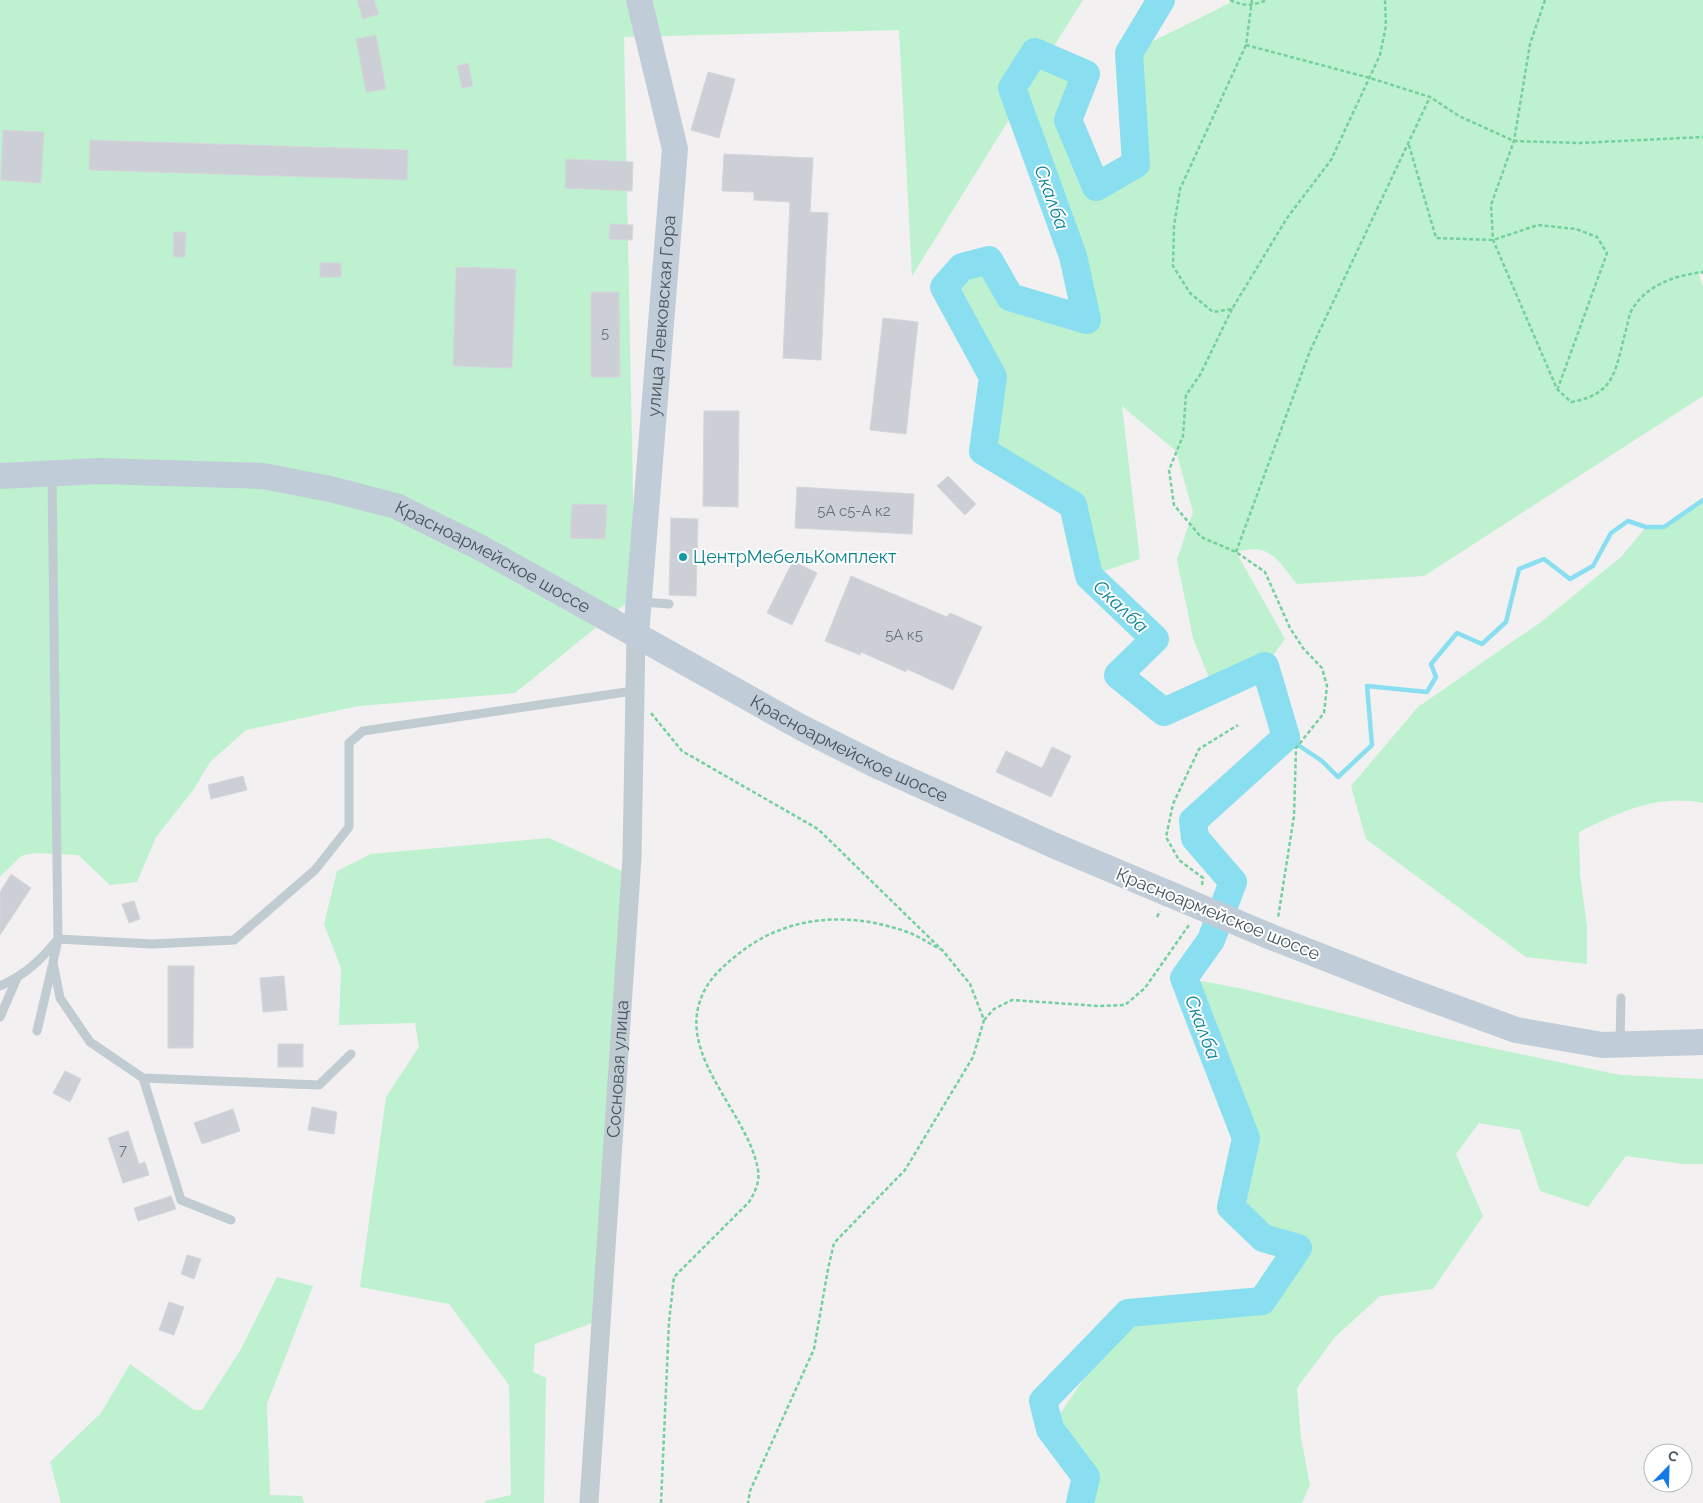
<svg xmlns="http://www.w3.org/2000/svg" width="1703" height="1503" font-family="Raleway,sans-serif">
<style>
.green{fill:#bdf1cf}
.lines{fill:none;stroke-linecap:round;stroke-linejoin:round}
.stream{stroke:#89deef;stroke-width:4.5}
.river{stroke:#89deef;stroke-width:28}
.building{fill:#cccfd5;stroke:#d4d6dc}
.path{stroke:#74d09f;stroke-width:2.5;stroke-dasharray:4 2.5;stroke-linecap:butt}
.lane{stroke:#c0cbd2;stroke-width:9}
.street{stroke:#c0cbd2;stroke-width:19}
.secondary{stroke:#c0ccd7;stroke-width:26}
.secondary-bridge{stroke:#c0ccd7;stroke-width:26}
.culture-dot{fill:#0f9aa8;stroke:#fff;stroke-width:2}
.labels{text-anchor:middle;stroke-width:4;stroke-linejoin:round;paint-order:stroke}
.number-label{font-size:15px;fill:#68737c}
.street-label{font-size:18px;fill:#47545e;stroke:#fff}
.culture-label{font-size:18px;fill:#0d838f;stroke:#fff;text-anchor:start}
.water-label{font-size:19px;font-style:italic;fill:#098198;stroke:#fff}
</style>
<rect width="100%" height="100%" fill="#f2f0f0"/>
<g class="green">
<path d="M 0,0 L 1083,0 L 1047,57 L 1086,74 L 1068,120 L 1096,187 L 1136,163 L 1129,53 L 1236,0 L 1703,0 L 1703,274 L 1699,275 L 1703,287 L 1703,396 L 1424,576 L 1297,584 C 1277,560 1271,542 1236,552 L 1285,639 L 1265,666 L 1209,678 L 1193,638 L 1177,560 L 1193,512 L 1176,451 L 1122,406 L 1140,559 L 1089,576 L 1073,505 L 983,451 L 993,377 L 944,287 L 962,267 L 989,260 L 1010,297 L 1086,320 L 1073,256 L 1018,105 L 912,276 L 899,30 L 624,37 L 635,596 L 515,693 L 359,706 L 246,730 L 210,762 L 194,789 L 156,837 L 137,882 L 110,885 L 78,855 L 34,853 L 21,856 L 0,877 Z"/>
<path d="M 1703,500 L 1703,803 C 1656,794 1621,812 1579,832 L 1580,875 L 1587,926 L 1587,964 L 1526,957 L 1366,839 L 1351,786 L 1418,707 L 1541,622 L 1621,557 L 1646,527 L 1664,527 Z"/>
<polygon points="549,838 624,872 595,1322 535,1344 533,1372 546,1378 544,1503 485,1503 485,1501 511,1495 509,1385 449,1304 360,1287 386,1097 419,1047 415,1023 339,1025 341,968 324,924 337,871 371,854"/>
<polygon points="1184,978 1239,988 1435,1036 1620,1075 1703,1079 1703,1164 1683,1164 1626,1156 1588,1207 1540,1191 1520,1130 1479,1123 1456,1154 1483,1216 1433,1289 1380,1296 1335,1337 1297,1388 1301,1438 1310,1485 1302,1503 1080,1503 1086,1477 1050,1429 1128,1313 1262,1301 1298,1249 1263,1238 1231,1207 1246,1138"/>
<polygon points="277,1277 313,1286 267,1404 270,1495 302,1496 304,1503 61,1503 50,1462 101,1413 130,1364 194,1410 202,1410 241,1349"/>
</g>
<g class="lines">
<polyline class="stream" points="1286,737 1322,761 1338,777 1372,745 1367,686 1427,692 1436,677 1431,664 1457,633 1482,644 1506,622 1519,569 1544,559 1570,579 1593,566 1611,533 1628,521 1646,527 1664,527 1703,500"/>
<polyline class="river" points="1080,1503 1086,1477 1050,1429 1043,1401 1128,1313 1262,1301 1298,1248 1263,1238 1231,1207 1246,1138 1184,978 1211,940 1233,882 1195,838 1193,821 1286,737 1265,666 1164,712 1118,675 1155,639 1089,576 1073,505 983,451 993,377 944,287 962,267 989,260 1010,297 1087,320 1073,256 1012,88 1035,52 1086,74 1068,120 1096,187 1136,164 1129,53 1161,0"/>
</g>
<g class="building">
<polygon points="357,0 374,0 379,14 363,19"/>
<polygon points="376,35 386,89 366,92 356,39"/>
<polygon points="468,63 473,86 462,88 457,66"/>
<polygon points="708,72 735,79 719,138 691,130"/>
<polygon points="3,130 44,132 41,183 1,180"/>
<polygon points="90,140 408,150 407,180 89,170"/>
<polygon points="724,154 813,158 810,212 828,213 821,360 783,358 790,202 754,200 754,192 722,191"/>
<polygon points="566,159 633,162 632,191 565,188"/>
<polygon points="610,224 633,225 632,240 609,239"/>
<polygon points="174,232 186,232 185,257 173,257"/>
<rect x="320" y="263" width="21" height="14"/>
<polygon points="456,267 516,269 512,368 453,366"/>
<polygon points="591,292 619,292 620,377 591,377"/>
<polygon points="883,318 918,322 906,434 870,430"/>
<polygon points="704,411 739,411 738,507 703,506"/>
<polygon points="948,476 976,504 965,515 937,486"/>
<polygon points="797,487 914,494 912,534 795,528"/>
<polygon points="572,504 607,505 605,539 570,538"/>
<polygon points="671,518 698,519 696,596 669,595"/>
<polygon points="793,561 817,573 792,625 767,613"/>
<polygon points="851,576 947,617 950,613 982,627 953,690 907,669 906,672 861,652 860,655 825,641"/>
<polygon points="1052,747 1071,756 1051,797 996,772 1006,751 1042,768"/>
<polygon points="243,776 247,790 211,799 208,785"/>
<polygon points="11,874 31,888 0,935 0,892"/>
<polygon points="134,901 140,919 129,923 122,904"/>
<polygon points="168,966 194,966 193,1048 168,1048"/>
<polygon points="284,976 287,1010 263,1012 260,978"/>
<rect x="278" y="1044" width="25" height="23"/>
<polygon points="65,1071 81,1079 70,1102 53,1093"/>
<polygon points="312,1107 337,1112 334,1134 308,1130"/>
<polygon points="233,1109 240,1131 202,1144 194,1123"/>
<polygon points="128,1131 139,1164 145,1162 149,1175 123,1183 108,1138"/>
<polygon points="171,1196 176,1209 138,1221 134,1208"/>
<polygon points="187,1255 201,1259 194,1279 181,1274"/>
<polygon points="169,1302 184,1307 174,1335 159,1330"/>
</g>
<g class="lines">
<g class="path">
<path d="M 1230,0 C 1245,7 1251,6 1267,0"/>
<polyline points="1252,0 1246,45 1180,189 1174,226 1173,266 1190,293 1213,312 1232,309 1287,218 1331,160 1380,55 1386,26 1385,0"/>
<path d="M 1545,0 L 1530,44 L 1514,141 L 1491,205 L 1493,240 L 1557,389 L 1571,402 C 1617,394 1615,369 1626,330 C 1628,323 1629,313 1633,308 C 1648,284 1677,275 1703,272"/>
<polyline points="1246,45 1370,78 1430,97 1459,116 1514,141 1580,143 1703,137"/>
<polyline points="1409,145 1436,238 1493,240 1538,225 1576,229 1597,237 1607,253 1558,388"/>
<polyline points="1232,309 1200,375 1186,395 1183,436 1169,470 1174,505 1201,537 1236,552 1265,572 1290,628 1303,648 1322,668 1327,686 1324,713 1296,748 1294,816 1278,918"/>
<polyline points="1236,552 1310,351 1430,97"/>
<polyline points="651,713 682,751 818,829 943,951 970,984 984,1020 973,1057 905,1170 834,1243 828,1269 814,1349 750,1491 748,1503"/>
<polyline points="1202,885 1203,878 1179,860 1166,837 1173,804 1199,749 1238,725"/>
<polyline points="1157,917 1160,911"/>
<polyline points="984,1020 994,1009 1012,1000 1099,1006 1125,1005 1145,988 1189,925"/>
<path d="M 661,1503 L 669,1322 L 674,1277 L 749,1202 C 755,1192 760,1182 758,1170 C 749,1115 680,1059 700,1001 C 707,980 721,968 737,955 C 787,914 851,911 910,933 C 920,937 930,944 940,949"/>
</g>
<g class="lane">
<polyline points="52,476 58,939 53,962 60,998 90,1042 143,1078 319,1085 351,1054"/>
<polyline points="642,602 669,604"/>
<path d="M 0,986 C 25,975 41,960 58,939 L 152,944 L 234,940 L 315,870 L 349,827 L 349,743 L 363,731 L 633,691"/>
<polyline points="0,1017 17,978"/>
<polyline points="37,1031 52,967"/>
<polyline points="1620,1043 1621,998"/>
<polyline points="143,1078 181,1200 231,1220"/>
</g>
<path class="street" id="s1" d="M 589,1503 L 632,857 L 636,635"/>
<g class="secondary">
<path id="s2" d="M 0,476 L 99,471 L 263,476 L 330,489 L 396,506 L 481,548 L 802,728 L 880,767 L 1053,845 L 1167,893"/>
<path id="s3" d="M 636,635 L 675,149 L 639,0"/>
<polyline points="1269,936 1404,989 1516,1030 1602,1045 1703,1042"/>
</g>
<polyline class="secondary-bridge" points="1167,893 1269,936"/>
</g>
<circle class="culture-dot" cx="683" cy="557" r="5"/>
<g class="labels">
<g class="number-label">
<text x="605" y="338">5</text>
<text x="854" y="516">5А с5-А к2</text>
<text x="904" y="640">5А к5</text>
<text x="123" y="1155">7</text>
</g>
<g class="street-label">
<text dy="6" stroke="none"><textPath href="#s3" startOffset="320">улица Левковская Гора</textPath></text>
<text dy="6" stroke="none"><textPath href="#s2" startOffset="509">Красноармейское шоссе</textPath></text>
<text dy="6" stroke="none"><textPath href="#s2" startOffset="914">Красноармейское шоссе</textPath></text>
<text transform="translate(1218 914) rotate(22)" y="6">Красноармейское шоссе</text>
<text dy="6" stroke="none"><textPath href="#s1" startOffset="435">Сосновая улица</textPath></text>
</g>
<g class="culture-label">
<text x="693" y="563">ЦентрМебельКомплект</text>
</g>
<g class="water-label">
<text transform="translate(1052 197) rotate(70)" y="7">Скалба</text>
<text transform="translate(1121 606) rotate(43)" y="7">Скалба</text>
<text transform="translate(1203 1027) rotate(69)" y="7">Скалба</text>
</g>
</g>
<g transform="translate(1668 1468) rotate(23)"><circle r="24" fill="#ffffff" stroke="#b5bbbf"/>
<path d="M0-4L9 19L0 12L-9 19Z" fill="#147ae9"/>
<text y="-8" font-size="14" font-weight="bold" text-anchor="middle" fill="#47545e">С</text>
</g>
</svg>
